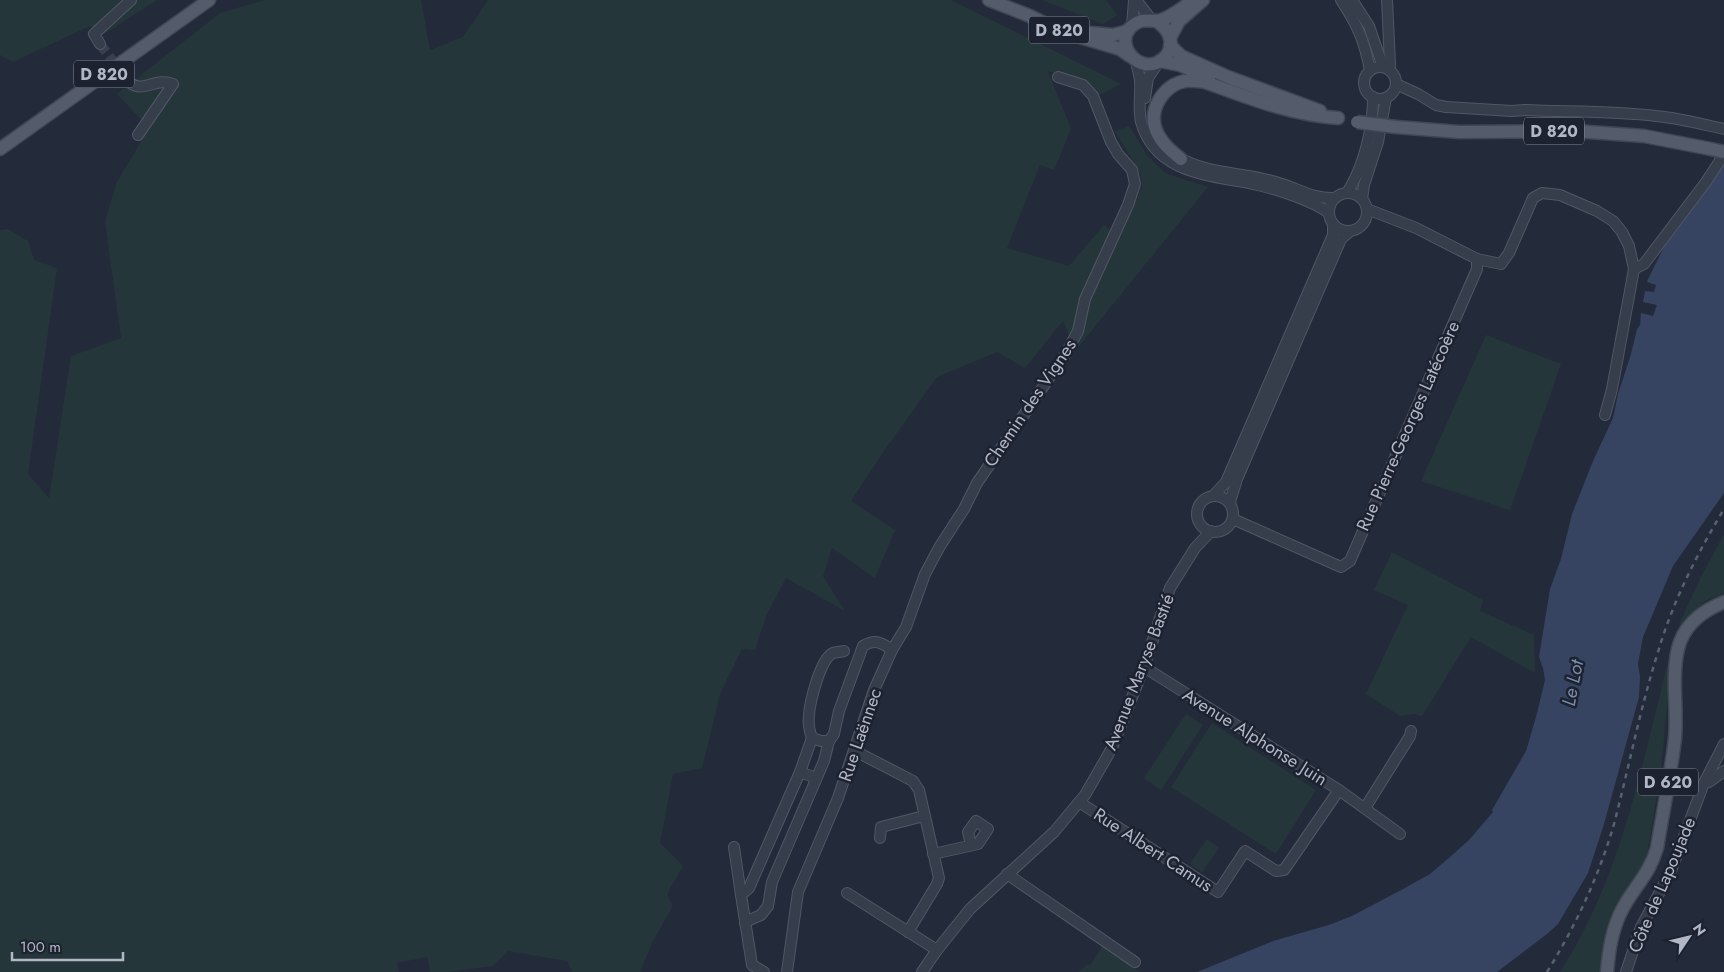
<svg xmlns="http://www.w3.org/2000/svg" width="1724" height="972" font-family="Jost,sans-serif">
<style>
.green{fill:#25363b}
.water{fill:#374461}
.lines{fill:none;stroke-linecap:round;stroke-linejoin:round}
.minor-tunnel{stroke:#383f4f;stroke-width:10;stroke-dasharray:10 5;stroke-linecap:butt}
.minor-casing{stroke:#525765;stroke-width:12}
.major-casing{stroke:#404653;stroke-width:15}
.minor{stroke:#363d4b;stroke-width:10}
.major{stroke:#545b6b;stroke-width:12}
.rail{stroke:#596072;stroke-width:2.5;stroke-dasharray:5 5;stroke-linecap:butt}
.major-bridge-casing{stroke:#404653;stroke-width:15;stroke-linecap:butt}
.major-bridge{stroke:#545b6b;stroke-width:12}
.labels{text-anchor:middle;stroke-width:5;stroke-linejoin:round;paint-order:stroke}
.shield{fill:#1c222f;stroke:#858a99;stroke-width:1}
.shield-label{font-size:16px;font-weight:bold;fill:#b2b7c6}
.street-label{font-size:18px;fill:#b2b7c6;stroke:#1c222f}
.water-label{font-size:19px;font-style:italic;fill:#7a8bae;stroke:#1c222f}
</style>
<rect width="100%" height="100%" fill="#232a3a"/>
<g class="green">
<polygon points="0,0 157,0 101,36 90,26 13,62 0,55"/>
<polygon points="265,0 421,0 430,50 463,37 488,0 951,0 1121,84 1099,95 1082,80 1048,71 1071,129 1054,170 1040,165 1007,248 1069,266 1104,225 1120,237 1142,187 1141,175 1115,131 1129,126 1147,155 1165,173 1208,187 1076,350 1063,321 1025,368 997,352 937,377 884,451 851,501 895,530 875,578 832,548 823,576 845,611 786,578 766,616 755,650 742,649 720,694 702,768 673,774 660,843 683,866 667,894 673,906 652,943 640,972 572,972 567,961 508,951 493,966 448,972 430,972 427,957 397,963 399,972 0,972 0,230 8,229 28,241 34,260 57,268 28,474 49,498 71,356 121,338 105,221 117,182 149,128 117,94 220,13"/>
<polygon points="1042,0 1106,0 1117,15 1103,24"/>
<polygon points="1486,335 1561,364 1510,510 1421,481"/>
<polygon points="1724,534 1724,593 1705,601 1678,626 1701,577"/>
<polygon points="1392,552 1483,600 1480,611 1534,635 1535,673 1471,637 1422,716 1414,714 1400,716 1366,694 1408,605 1374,590"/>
<path d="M 1671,664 L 1661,770 L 1646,861 L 1612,916 L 1600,972 L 1560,972 C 1620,880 1641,770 1667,665 Z"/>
<polygon points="1186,714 1203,725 1161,790 1144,778"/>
<polygon points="1212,723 1316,790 1276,854 1171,787"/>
<polygon points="1207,839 1219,848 1202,872 1190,864"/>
<polygon points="1103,946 1140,972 1078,972 1088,964 1090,965"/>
</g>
<polygon class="water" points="1724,163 1724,493 1673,566 1643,637 1638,664 1640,677 1639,697 1604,824 1588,873 1558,924 1547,934 1497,972 1197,972 1273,941 1329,925 1352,916 1403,889 1430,874 1450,857 1469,840 1493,812 1492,810 1526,751 1536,717 1545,680 1543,668 1539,657 1550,589 1561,559 1572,514 1593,461 1613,418 1618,394 1631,354 1637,329 1640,325 1641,313 1653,316 1657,305 1643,302 1645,291 1654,292 1656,285 1647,282 1648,279 1664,247 1691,211"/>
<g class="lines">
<polyline class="minor-tunnel" points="100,44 125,78"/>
<g class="minor-casing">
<g id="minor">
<polyline points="1136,0 1151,19"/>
<path d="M 1341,0 C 1358,26 1364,40 1370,70"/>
<polyline points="1352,0 1369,26 1383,67"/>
<polyline points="1387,0 1390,64 1389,70"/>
<polyline points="1132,26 1134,0"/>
<polyline points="100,44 94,34 131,0"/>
<path d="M 1136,61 C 1137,67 1139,74 1140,80 C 1141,94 1138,108 1141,122 C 1156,176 1214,175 1258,185 C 1279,190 1313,201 1329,213"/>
<circle cx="1380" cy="83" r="16"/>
<path d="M 125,78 C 142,98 152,76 173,84 L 138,135"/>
<path d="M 1396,84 L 1418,94 L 1436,105 L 1446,107 L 1512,111 L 1525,110 C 1568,112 1612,111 1656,116 C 1679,118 1701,124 1724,129"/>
<polyline points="1145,98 1148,78 1158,63"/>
<path d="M 1175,155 C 1205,175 1245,172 1279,183 C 1300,189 1312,199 1335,198"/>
<circle cx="1348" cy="212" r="19"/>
<path d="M 1347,193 C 1364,166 1373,129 1373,97"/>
<polyline points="1362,199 1364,185 1378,142 1386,98"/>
<polyline points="1477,259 1501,264 1509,253 1533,198 1542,193 1560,195 1597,211 1613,221 1622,232 1629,246 1634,269 1612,389 1605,415"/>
<polyline points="1634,269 1644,264 1706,182 1719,162 1724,152"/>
<polyline points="1214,495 1226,482 1333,235 1333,224"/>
<circle cx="1215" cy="514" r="18"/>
<polyline points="1230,502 1237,479 1341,239 1349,232"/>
<polyline points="1233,519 1341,567 1350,561 1477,269 1477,259 1416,228 1367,209"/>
<path d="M 844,651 C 841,652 836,652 833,653 C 820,659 810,702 809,715 C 808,723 809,730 812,738 L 821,741 L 829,741 L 834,734 L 839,711 L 863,646 C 875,639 881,642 892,650"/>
<polyline points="1144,667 1339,790 1400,834"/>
<polyline points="855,751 913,781 919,790 939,878 937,884 908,932"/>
<polyline points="800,772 812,738"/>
<polyline points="1704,783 1709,782 1724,771"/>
<polyline points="1079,802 1218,892 1245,851 1276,871 1284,870 1339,790"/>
<polyline points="1365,808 1410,736 1411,731"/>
<polyline points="880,838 881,827 924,816"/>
<polyline points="734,847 741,895"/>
<polyline points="933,854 978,844 988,829 976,821 968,832 971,845"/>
<polyline points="1007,874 1135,962"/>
<polyline points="847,893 937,950"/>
<polyline points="745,922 761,915 768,906 772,882 824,761 829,741"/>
<polyline points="764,972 752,965 741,895 749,888 800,772 816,778"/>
<polyline points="787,972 798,892 838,798 874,690 892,650 906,627 925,574 940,546 964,509 977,483 1065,355 1078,331 1085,299 1128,205 1135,184 1132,170 1118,154 1111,142 1093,96 1083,85 1058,77"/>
<polyline points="922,972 937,950 970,909 1054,832 1085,795 1112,748 1144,667 1170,588 1195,548 1211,531"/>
<polyline points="1626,972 1641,927 1671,871 1704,783 1724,744"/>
</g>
</g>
<g class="major-casing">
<g id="major">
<polyline points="989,0 1030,16 1060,31 1120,49 1130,56"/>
<path d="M 1156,21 C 1170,29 1177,47 1163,59 C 1140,78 1112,43 1132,26 C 1144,16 1150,23 1161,20 C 1173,16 1183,7 1194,0"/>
<polyline points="1091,33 1113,35 1128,31"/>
<polyline points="1170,38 1179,21 1203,0"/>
<polyline points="1170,45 1181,56 1228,77 1320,111"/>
<polyline points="1160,61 1180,65 1209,78"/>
<polyline points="1396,127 1459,132 1575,131 1644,136 1711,149"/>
<polyline points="0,149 209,0"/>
<path d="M 1181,159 C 1171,151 1161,143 1156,130 C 1148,109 1164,85 1185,81 C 1192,80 1198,81 1205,82 C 1249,98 1291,115 1338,118"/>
<path d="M 1607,972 C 1609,950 1612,928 1623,908 C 1635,886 1650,873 1657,848 C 1663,811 1671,774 1675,738 C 1678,708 1670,671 1680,642 C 1688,621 1705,610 1724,602"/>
</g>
</g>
<use href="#minor" class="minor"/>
<use href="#major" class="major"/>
<path class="rail" d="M 1547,972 C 1575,927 1599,876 1614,824 C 1629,767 1640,709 1658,652 C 1673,601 1697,554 1724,509"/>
<g class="major-bridge-casing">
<g id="major-bridge">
<polyline points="1357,122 1396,127"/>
<polyline points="1711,149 1724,152"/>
</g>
</g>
<use href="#major-bridge" class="major-bridge"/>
</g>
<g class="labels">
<g class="shield">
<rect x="1029" y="16.5" width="60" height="27" rx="4"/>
<rect x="74" y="60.5" width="60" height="27" rx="4"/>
<rect x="1524" y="117.5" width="60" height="27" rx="4"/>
<rect x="1638" y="768.5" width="60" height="27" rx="4"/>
</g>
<g class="shield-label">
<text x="1059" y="36">D 820</text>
<text x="104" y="80">D 820</text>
<text x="1554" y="137">D 820</text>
<text x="1668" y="788">D 620</text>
</g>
<g class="street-label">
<text transform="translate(1030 403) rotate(-56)" y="6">Chemin des Vignes</text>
<text transform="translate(1408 426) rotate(-66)" y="6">Rue Pierre-Georges Latécoère</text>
<text transform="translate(1139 672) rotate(-69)" y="6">Avenue Maryse Bastié</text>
<text transform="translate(860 735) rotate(-71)" y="6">Rue Laënnec</text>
<text transform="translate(1255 737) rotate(32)" y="6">Avenue Alphonse Juin</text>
<text transform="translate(1153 850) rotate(33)" y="6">Rue Albert Camus</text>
<text transform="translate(1662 885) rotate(-67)" y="6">Côte de Lapoujade</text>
</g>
<g class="water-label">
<text transform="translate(1572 683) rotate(-79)" y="7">Le Lot</text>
</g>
</g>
<g transform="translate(1689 937) rotate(55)" stroke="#1c222f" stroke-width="4" paint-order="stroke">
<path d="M0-4L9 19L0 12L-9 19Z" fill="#b2b7c6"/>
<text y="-8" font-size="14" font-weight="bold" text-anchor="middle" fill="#b2b7c6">N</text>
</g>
<path d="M12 952v8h111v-8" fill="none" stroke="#b2b7c6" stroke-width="2.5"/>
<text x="20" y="952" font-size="15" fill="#b2b7c6" stroke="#1c222f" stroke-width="4" paint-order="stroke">100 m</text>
</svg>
